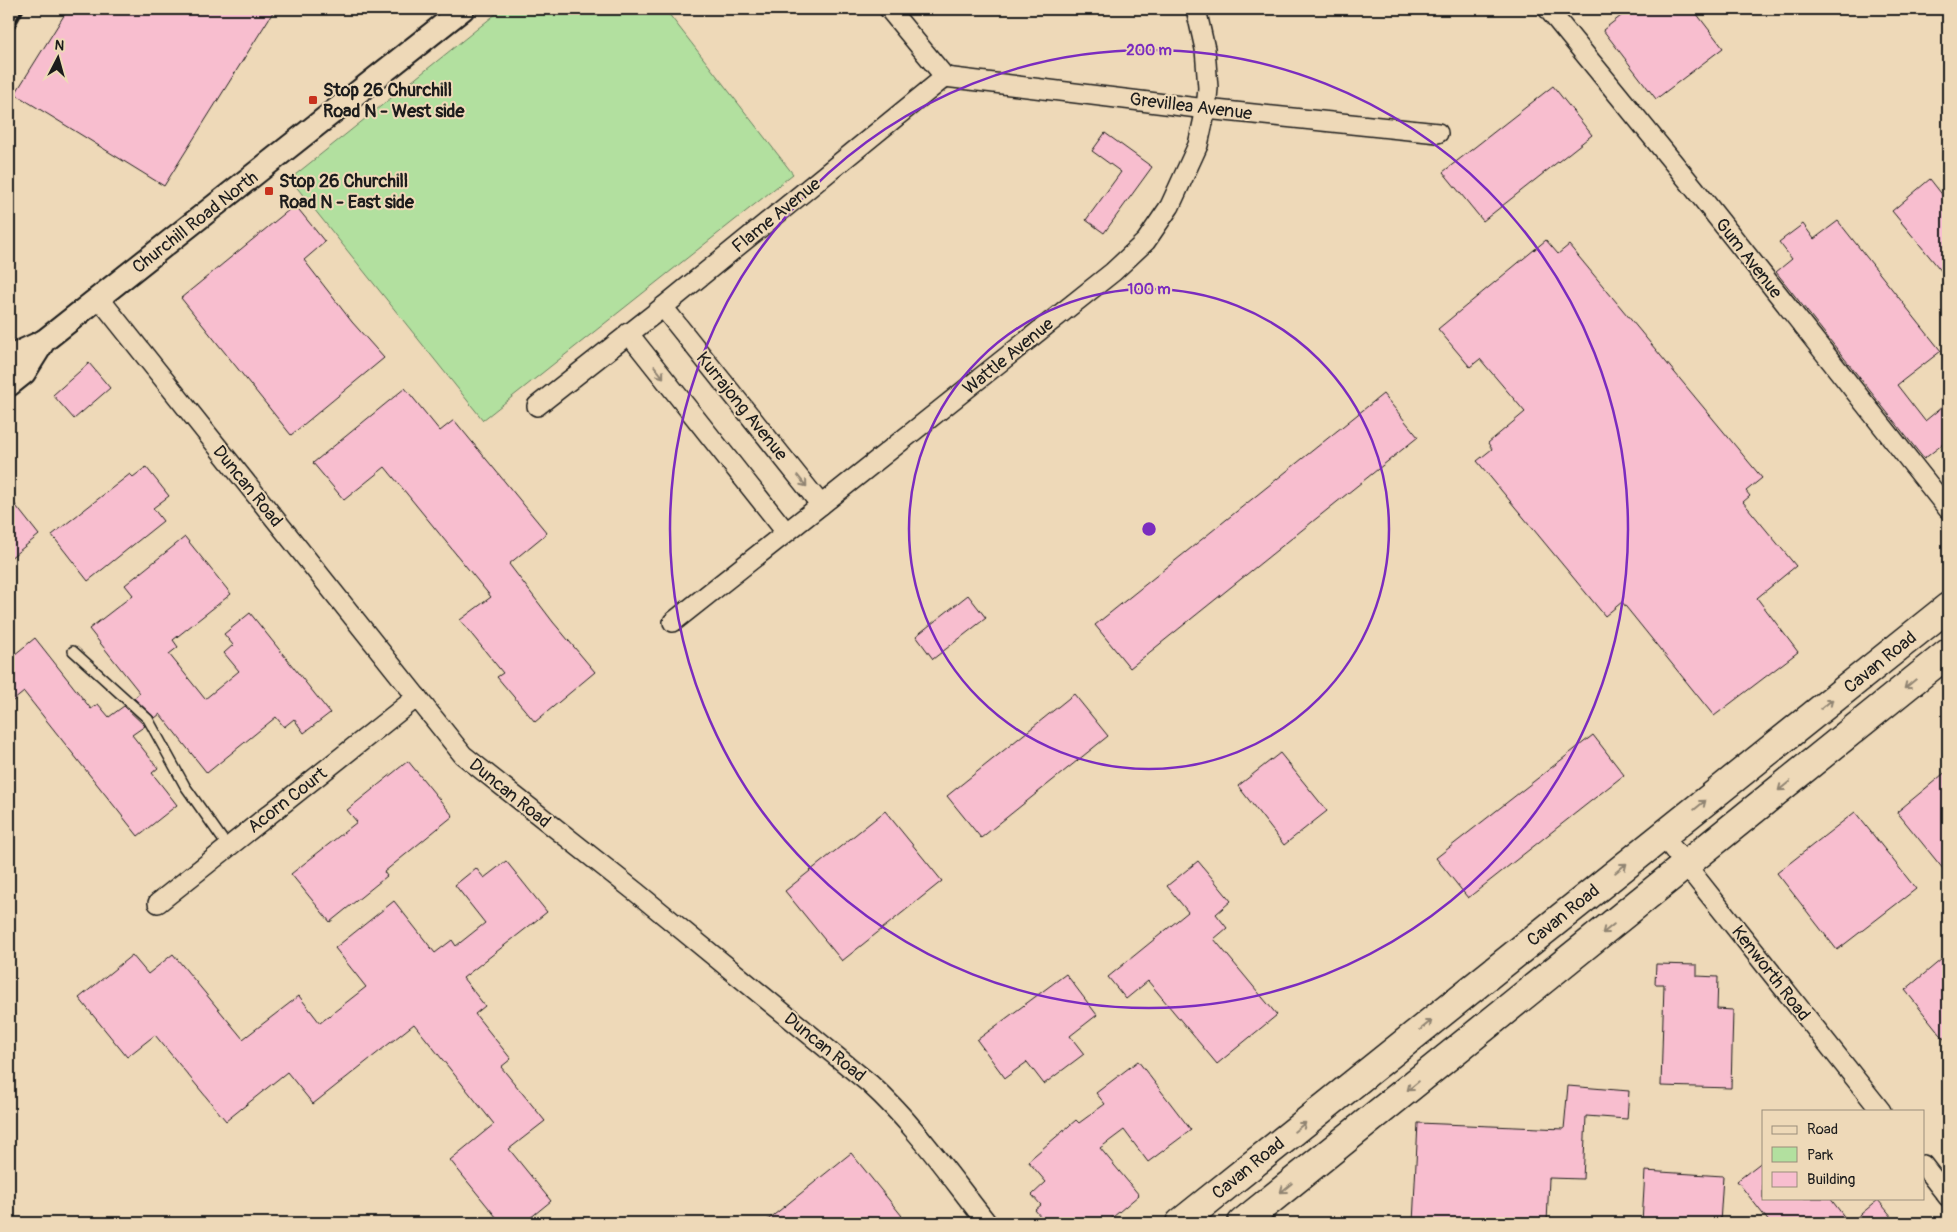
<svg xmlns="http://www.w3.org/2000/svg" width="1957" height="1232" font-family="Pangolin,sans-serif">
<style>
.green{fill:#b2e09f;stroke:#677e5e}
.building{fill:#f8becf;stroke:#1c1c1c}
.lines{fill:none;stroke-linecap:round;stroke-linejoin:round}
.service-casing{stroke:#1c1c1c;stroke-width:12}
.minor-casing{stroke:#1c1c1c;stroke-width:22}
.tertiary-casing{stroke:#1c1c1c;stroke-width:26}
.primary-casing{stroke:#1c1c1c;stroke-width:31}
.service{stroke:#eed9b8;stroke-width:9}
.minor{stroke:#eed9b8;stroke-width:19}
.tertiary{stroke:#eed9b8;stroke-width:22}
.primary{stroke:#eed9b8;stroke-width:28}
.rail{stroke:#1c1c1c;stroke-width:4}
.oneway{stroke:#908472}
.ring{fill:none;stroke:#7b2cbf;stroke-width:2.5}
.poi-dot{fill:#c8321e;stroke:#eed9b8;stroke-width:2}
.labels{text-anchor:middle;stroke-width:4;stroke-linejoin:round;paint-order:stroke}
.poi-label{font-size:18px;font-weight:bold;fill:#1c1c1c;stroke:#eed9b8;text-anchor:start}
.street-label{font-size:18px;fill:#1c1c1c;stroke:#eed9b8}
.centre{fill:#7b2cbf;stroke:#eed9b8;stroke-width:2.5}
.ring-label{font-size:15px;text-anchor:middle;font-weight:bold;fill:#7b2cbf;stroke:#eed9b8;stroke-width:4;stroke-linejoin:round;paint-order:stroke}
</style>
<rect width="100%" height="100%" fill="#eed9b8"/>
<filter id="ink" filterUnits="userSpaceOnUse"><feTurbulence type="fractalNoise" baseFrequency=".02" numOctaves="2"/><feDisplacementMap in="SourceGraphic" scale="10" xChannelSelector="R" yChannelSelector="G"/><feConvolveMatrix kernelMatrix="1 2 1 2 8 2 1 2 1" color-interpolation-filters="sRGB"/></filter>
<g filter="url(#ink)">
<polygon class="green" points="502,9 665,9 793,174 483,420 290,179"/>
<g class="building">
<polygon points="68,9 275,9 164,186 15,94"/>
<polygon points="1630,9 1693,9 1723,48 1656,99 1603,30"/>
<polygon points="1553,86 1592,135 1483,221 1443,172"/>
<polygon points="1105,133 1152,167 1104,233 1086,220 1121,172 1092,151"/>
<polygon points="1930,179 1948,202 1948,279 1892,211"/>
<polygon points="295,205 325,242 304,260 352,322 384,358 291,435 181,298"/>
<polygon points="1838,221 1941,351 1897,385 1925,421 1948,402 1948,440 1924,459 1776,272 1792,259 1779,242 1803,224 1814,239"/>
<polygon points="1546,240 1558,254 1569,245 1762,478 1746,491 1750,496 1743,502 1796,566 1757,598 1798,652 1714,716 1622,602 1605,616 1477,461 1492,449 1488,443 1525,412 1480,359 1470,367 1438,329"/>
<polygon points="89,363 110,388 74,419 53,395"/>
<polygon points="405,388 440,431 454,420 547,533 509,564 553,622 595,672 535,722 497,677 503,673 460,620 491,597 385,467 344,500 313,463"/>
<polygon points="1383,394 1418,437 1130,668 1095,625"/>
<polygon points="146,467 169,496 153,508 163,521 88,581 52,535 130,474 133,477"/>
<polygon points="9,497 39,535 9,559"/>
<polygon points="185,537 231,594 173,640 178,647 169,654 205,699 239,671 224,653 233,645 224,634 250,613 330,713 304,733 294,719 284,727 276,717 207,773 160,714 155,718 134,698 140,693 89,629 133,595 125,585"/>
<polygon points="968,595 986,618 933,659 916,636"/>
<polygon points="35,638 91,709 98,704 109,717 124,706 145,726 132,735 158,768 152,773 177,805 138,836 24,692 9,704 9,659"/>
<polygon points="1074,694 1108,736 981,838 947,796"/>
<polygon points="1593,735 1624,775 1468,898 1436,858"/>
<polygon points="1280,753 1327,811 1284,845 1238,786"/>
<polygon points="408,761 453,816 384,872 387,876 330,922 291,874 357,822 347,810"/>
<polygon points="1948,770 1948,875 1897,812"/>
<polygon points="885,811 942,881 842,961 785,891"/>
<polygon points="1855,812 1916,889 1837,950 1777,873"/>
<polygon points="506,861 547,912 463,978 485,1006 475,1014 511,1059 501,1067 545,1121 509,1149 551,1201 524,1223 501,1223 450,1160 494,1124 414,1024 313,1104 287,1072 226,1121 155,1035 127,1057 79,998 132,955 148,974 173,954 243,1039 299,996 320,1023 366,987 335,948 394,901 435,953 452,940 456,946 485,923 455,885 476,868 484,878"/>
<polygon points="1198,861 1231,901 1216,914 1227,928 1214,939 1277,1015 1217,1064 1148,981 1126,999 1108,977 1188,912 1167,886"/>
<polygon points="1948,954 1948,1044 1905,990"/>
<polygon points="1656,964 1697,965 1697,976 1718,977 1717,1009 1733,1010 1731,1088 1661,1086 1664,984 1655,984"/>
<polygon points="1066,974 1097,1015 1070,1036 1084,1054 1044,1084 1027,1062 1005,1078 977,1040"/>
<polygon points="1138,1061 1191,1130 1148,1162 1124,1130 1100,1148 1139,1195 1106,1223 1046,1223 1035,1210 1041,1205 1032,1195 1046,1182 1028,1161 1076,1120 1079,1123 1105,1104 1096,1093"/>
<polygon points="1568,1086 1629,1091 1627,1119 1586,1116 1583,1179 1549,1178 1547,1223 1413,1223 1418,1123 1564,1129"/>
<polygon points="851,1153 902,1216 892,1223 764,1223"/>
<polygon points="1763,1161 1763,1198 1830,1198 1849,1223 1770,1223 1737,1181"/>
<polygon points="1645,1171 1723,1176 1720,1223 1642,1223"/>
<polygon points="1878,1200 1897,1223 1850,1223"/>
</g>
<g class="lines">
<g class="service-casing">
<polyline id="service" points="73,651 148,719 185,786 228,847"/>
</g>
<g class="minor-casing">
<g id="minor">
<polyline points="1548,9 1694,188 1948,509"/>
<polyline points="945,77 1206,109 1438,133"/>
<path d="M 99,298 L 463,755 L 636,892 L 870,1084 C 915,1125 949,1175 987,1223"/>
<polyline points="663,307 821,505"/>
<polyline points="628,333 786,532"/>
<polyline points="537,406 663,307 945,77 889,9"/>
<polyline points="673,622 821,505 1113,272 1146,241 1170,206 1198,145 1206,109 1208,88 1205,49 1196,9"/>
<polyline points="1662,835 1881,1111"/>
<polyline points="158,903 417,697"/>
<polyline points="1923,1165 1948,1197"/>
</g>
</g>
<g class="tertiary-casing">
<g id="tertiary">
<polyline points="9,357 44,341 463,9"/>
<polyline points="9,385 24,373 44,341"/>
</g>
</g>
<g class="primary-casing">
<g id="primary">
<polyline points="1180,1223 1948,607"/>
<polyline points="1242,1223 1948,653"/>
</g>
</g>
<use href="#service" class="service"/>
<use href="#minor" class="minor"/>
<use href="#tertiary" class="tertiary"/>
<use href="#primary" class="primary"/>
<g class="rail">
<polyline points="9,11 10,9"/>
<polyline points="9,35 23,9"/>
</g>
</g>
<defs><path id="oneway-shaft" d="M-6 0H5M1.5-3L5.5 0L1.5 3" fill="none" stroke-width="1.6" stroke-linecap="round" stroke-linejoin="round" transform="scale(1.25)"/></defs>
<g class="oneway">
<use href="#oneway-shaft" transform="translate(659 372) rotate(52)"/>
<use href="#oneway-shaft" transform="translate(802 481) rotate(51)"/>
<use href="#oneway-shaft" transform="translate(1910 684) rotate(141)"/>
<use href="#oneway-shaft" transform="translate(1827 704) rotate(-39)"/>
<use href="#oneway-shaft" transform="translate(1784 786) rotate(141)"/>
<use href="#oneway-shaft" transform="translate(1700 805) rotate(-39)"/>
<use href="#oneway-shaft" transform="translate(1621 868) rotate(-39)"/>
<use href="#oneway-shaft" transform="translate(1608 929) rotate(141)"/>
<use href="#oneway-shaft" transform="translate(1426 1025) rotate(-39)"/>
<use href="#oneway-shaft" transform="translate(1413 1086) rotate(141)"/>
<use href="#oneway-shaft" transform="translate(1300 1127) rotate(-39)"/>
<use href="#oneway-shaft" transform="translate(1286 1188) rotate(141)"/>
</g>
</g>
<g class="ring">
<circle cx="1149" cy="529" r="240"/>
<circle cx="1149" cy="529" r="479"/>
</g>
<g class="poi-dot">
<rect x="308" y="95" width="10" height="10" rx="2.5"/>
<rect x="264" y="186" width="10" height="10" rx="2.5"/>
</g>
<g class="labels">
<g class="poi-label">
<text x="323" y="96">Stop 26 Churchill<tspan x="323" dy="21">Road N - West side</tspan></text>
<text x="279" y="187">Stop 26 Churchill<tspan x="279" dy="21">Road N - East side</tspan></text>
</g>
<g class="street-label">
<text transform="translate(1191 106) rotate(7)" y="6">Grevillea Avenue</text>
<text transform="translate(776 215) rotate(-39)" y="6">Flame Avenue</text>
<text transform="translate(195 222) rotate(-38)" y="6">Churchill Road North</text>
<text transform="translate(1749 258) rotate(52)" y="6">Gum Avenue</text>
<text transform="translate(1008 356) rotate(-39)" y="6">Wattle Avenue</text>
<text transform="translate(742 406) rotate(51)" y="6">Kurrajong Avenue</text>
<text transform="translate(248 486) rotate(51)" y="6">Duncan Road</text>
<text transform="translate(1880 662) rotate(-39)" y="6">Cavan Road</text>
<text transform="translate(510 793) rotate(39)" y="6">Duncan Road</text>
<text transform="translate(287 800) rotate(-38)" y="6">Acorn Court</text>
<text transform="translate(1563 915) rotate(-39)" y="6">Cavan Road</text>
<text transform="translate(1771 973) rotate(52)" y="6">Kenworth Road</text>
<text transform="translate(825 1047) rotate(39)" y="6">Duncan Road</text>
<text transform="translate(1248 1168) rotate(-39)" y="6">Cavan Road</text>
</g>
</g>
<circle cx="1149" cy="529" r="8" class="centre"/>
<g class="ring-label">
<text x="1149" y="55">200 m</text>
<text x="1149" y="294">100 m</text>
</g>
<rect width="1957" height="1232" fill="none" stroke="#eed9b8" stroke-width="30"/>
<rect x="15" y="15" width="1927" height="1202" fill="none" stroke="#1c1c1c" stroke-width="2" filter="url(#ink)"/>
<rect x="1762" y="1110" width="162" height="90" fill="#eed9b8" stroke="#9a8d7a"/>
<rect x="1772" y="1126" width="25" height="8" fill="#eed9b8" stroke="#9a8d7a"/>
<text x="1807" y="1134" font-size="15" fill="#1c1c1c">Road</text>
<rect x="1772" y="1147" width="25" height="15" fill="#b2e09f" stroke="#9a8d7a"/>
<text x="1807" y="1160" font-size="15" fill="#1c1c1c">Park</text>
<rect x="1772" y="1172" width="25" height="15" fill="#f8becf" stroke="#9a8d7a"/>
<text x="1807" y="1184" font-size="15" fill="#1c1c1c">Building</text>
<g transform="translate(58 58) rotate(6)" stroke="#eed9b8" stroke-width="4" paint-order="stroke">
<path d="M0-4L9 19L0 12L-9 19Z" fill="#1c1c1c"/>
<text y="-8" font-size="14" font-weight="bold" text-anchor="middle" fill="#1c1c1c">N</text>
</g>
</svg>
